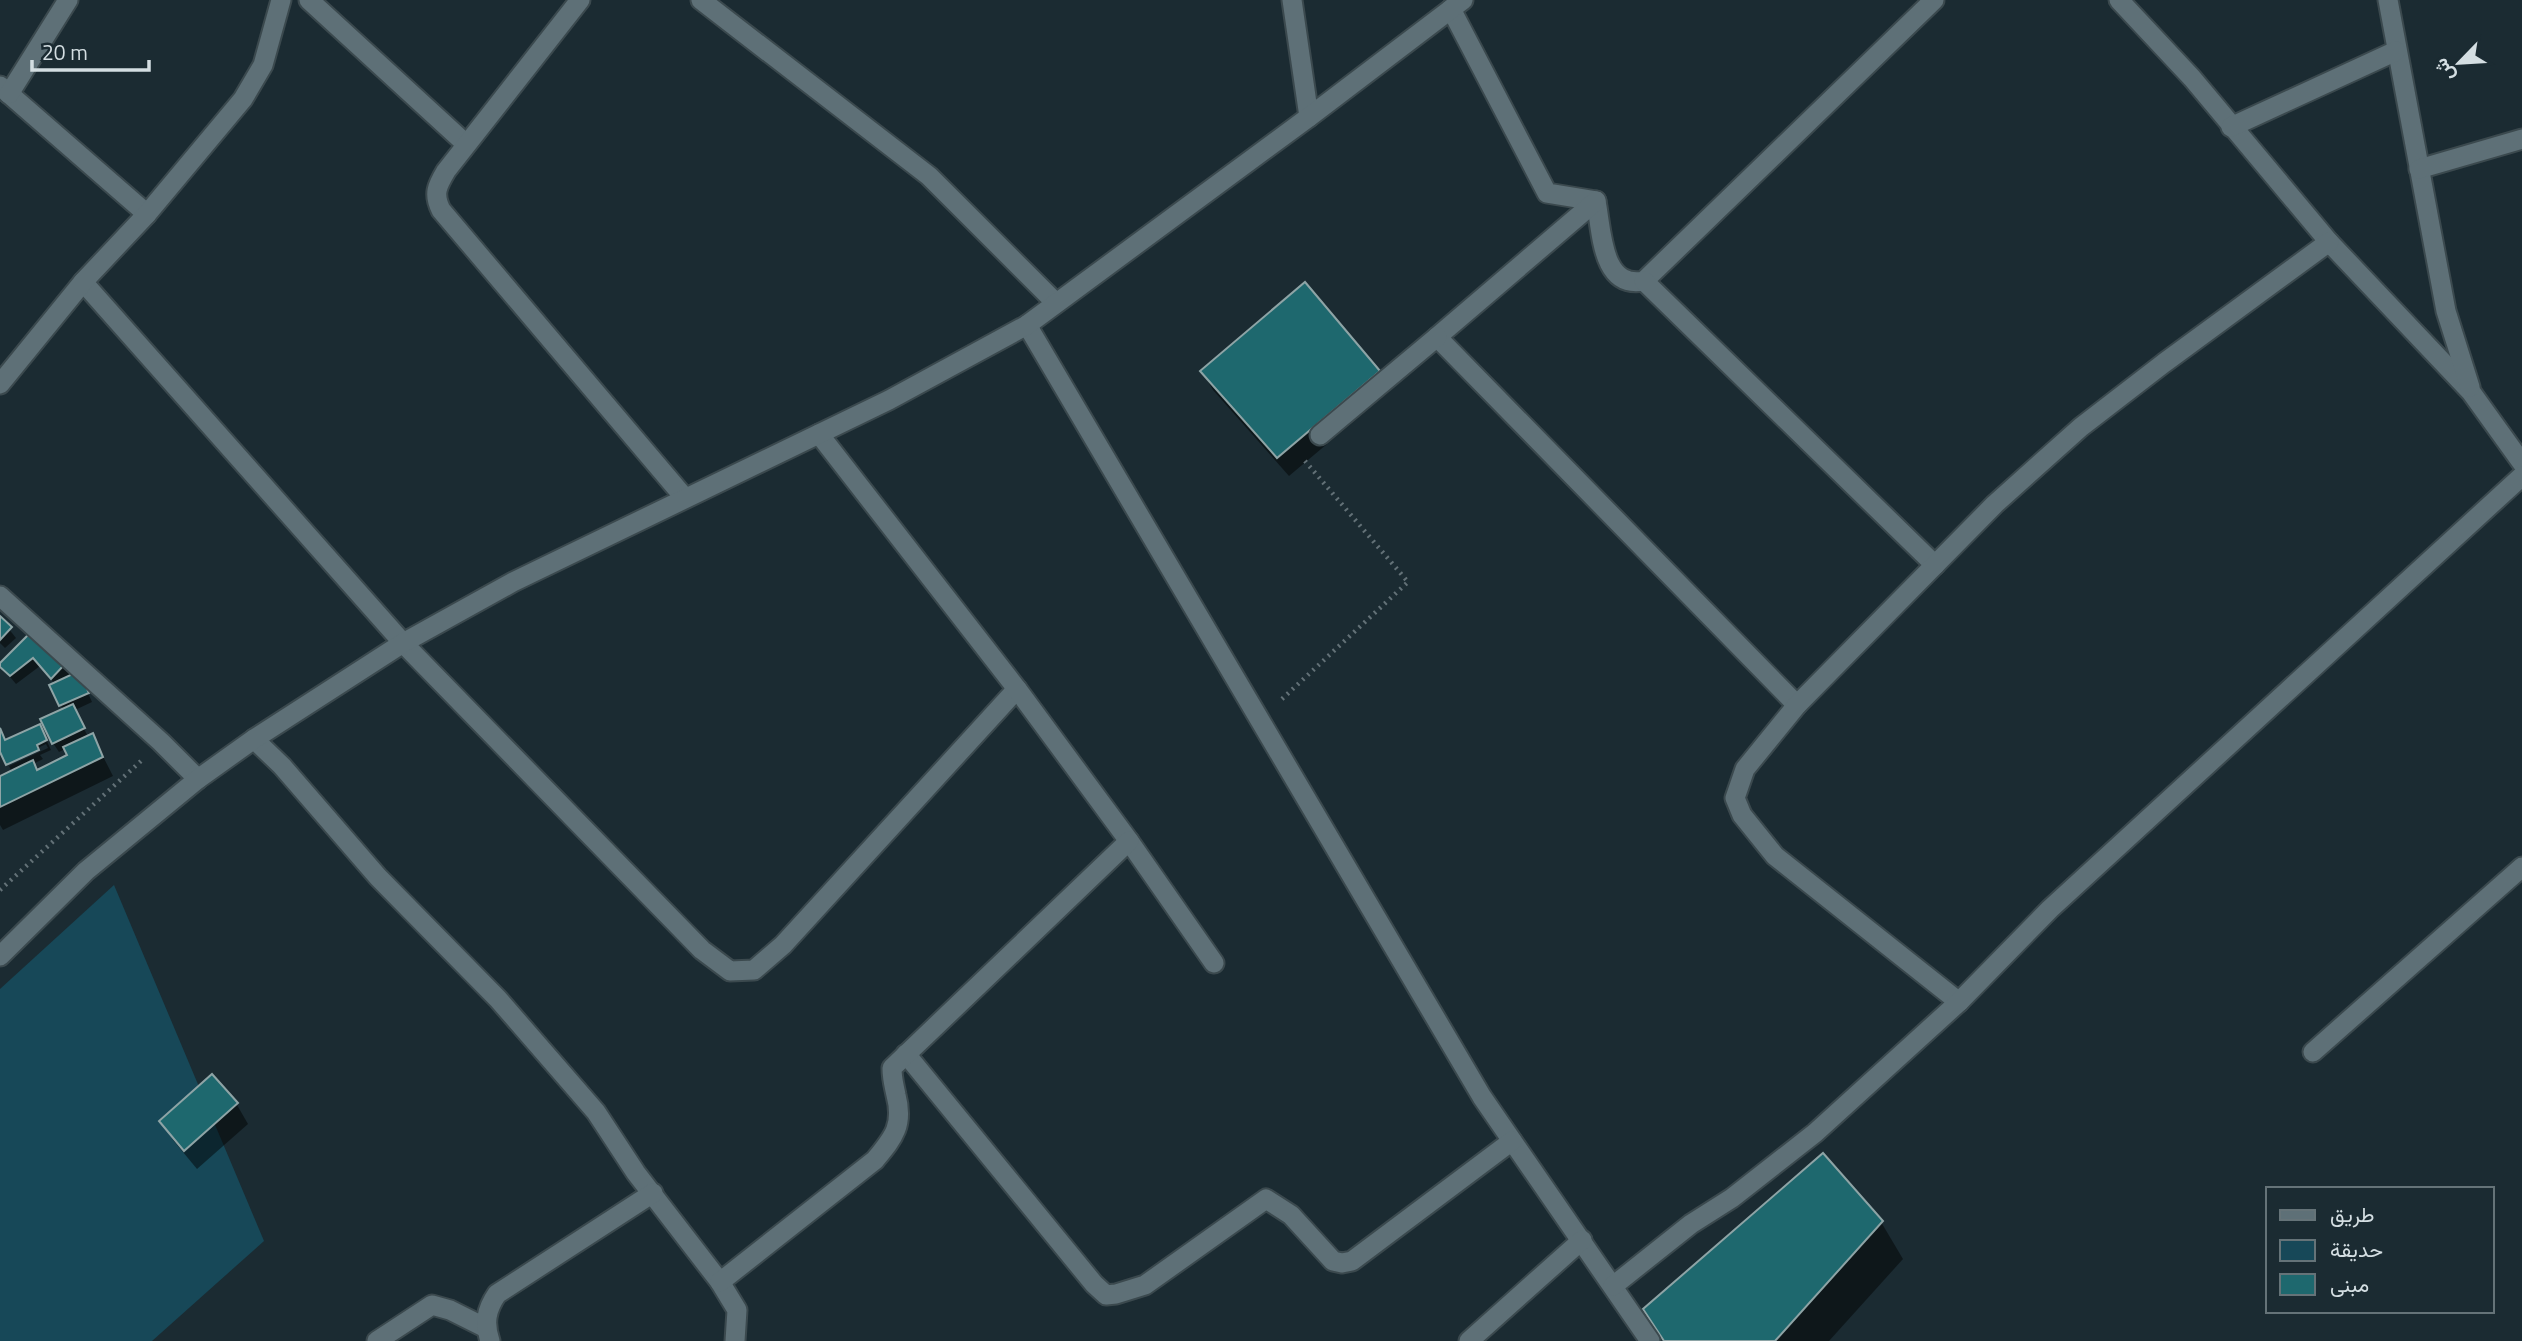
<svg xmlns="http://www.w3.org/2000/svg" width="2522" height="1341" font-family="'Titillium Web',Vazirmatn,sans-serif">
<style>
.green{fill:#174858}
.shadow{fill:#0007}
.building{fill:#1e686e;stroke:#8ea4a6;stroke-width:2}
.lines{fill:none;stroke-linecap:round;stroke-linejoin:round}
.minor-casing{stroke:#3b494e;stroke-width:23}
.tertiary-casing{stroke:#3b494e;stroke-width:23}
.path{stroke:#637177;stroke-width:4.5;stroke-dasharray:2 5;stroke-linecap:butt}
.minor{stroke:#5e7077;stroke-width:19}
.tertiary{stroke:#5e7077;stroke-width:19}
</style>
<rect width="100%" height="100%" fill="#1b2b32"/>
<polygon class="green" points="114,885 264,1241 152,1341 0,1341 0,989"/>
<g class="shadow">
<polygon points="1202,371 1378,372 1390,391 1289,476 1213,390"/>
<polygon points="0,618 16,638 5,648 0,643"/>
<polygon points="32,633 64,665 71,677 83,682 92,702 75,710 88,737 92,735 113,776 3,830 0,825 0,778 12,772 9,766 48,748 46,744 7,763 0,748 0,729 6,742 44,735 51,750 40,755 43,759 33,764 37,772 69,756 65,749 59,752 53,743 64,711 52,686 55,684 40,666 16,684 0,665"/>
<polygon points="212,1076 237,1105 248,1124 197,1169 173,1140 161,1121"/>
<polygon points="1881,1222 1903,1259 1829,1341 1663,1341 1645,1310"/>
</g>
<g class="building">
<polygon points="1305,282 1380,371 1277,458 1200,371"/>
<polygon points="0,616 12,627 0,640"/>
<polygon points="32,631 65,664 51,679 33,658 10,676 0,667 0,663"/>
<polygon points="79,671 89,693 59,706 49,685"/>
<polygon points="73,704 85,728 52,744 40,719"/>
<polygon points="40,724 47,740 37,745 39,750 6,765 0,752 0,728 5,740"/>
<polygon points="93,733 103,757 0,807 0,776 33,760 37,770 67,755 63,747"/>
<polygon points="212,1074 238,1103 184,1151 159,1121"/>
<polygon points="1823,1153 1883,1221 1775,1341 1664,1341 1643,1309"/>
</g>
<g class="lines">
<g class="minor-casing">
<g id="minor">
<polyline points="309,0 466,144"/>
<path d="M 580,0 L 446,171 C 437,186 433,194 441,210 L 684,497"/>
<polyline points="701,0 929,176 1056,303"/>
<polyline points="1292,0 1309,117"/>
<polyline points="2119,0 2192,78 2329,242 2471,392 2522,463"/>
<polyline points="2388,0 2446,311 2470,387"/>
<path d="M 1451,9 L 1547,193 L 1596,201 C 1602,231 1601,289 1644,281 L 1934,0"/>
<polyline points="0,86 147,214"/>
<polyline points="9,94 68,0"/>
<polyline points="2231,127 2396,51"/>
<polyline points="2419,169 2522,139"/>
<polyline points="1596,201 1437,337 1797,705"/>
<polyline points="1644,281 1935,565"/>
<polyline points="83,282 403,643 702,950 730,971 754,970 783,945 1017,689"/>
<polyline points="1027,325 1482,1097 1650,1341"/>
<polyline points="0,384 83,282 147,214 243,99 263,65 281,0"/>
<polyline points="819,434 1017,689 1129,841 1214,963"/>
<polyline points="1320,435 1437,337"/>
<polyline points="0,596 161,742 198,779"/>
<polyline points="254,739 282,766 378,877 498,999 596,1112 636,1173 720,1282 737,1310 735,1341"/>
<polyline points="1959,1002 1775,856 1742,815 1735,798 1745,769 1797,705 1995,504 2081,427 2164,363 2329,242"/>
<polyline points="2313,1052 2522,867"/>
<polyline points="906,1054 1094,1284 1106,1295 1116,1294 1145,1285 1266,1199 1291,1215 1333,1261 1342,1263 1352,1261 1512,1141"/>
<path d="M 720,1282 L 875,1160 C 893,1138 904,1126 896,1095 C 894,1085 892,1079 892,1068 L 1129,841"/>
<polyline points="1613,1286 1691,1224 1732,1198 1815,1133 1959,1002 2050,909 2522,476"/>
<polyline points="377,1341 432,1305 450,1310 486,1328"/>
<path d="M 490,1341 C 484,1323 486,1310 497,1294 L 653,1193"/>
<polyline points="1469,1341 1582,1240"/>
</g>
</g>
<g class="tertiary-casing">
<polyline id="tertiary" points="0,956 86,871 198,779 254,739 403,643 513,582 889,400 1027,325 1309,117 1463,0"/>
</g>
<g class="path">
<polyline points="1282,699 1408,582 1305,461"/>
<polyline points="0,890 141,761"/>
</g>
<use href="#minor" class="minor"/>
<use href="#tertiary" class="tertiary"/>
</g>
<rect x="2266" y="1187" width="228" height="126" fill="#1b2b32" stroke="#657378" stroke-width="2"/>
<rect x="2280" y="1210" width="35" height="10" fill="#5e7077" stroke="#657378" stroke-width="2"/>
<text x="2330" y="1222" font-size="21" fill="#d4dee2">طريق</text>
<rect x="2280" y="1240" width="35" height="21" fill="#174858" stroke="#657378" stroke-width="2"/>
<text x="2330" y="1257" font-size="21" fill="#d4dee2">حديقة</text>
<rect x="2280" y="1274" width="35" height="21" fill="#1e686e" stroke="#657378" stroke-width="2"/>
<text x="2330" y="1292" font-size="21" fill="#d4dee2">مبنى</text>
<g transform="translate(2459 63) rotate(245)" stroke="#1b2b32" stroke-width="5" paint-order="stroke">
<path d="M0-5L12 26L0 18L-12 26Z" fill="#d4dee2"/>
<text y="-10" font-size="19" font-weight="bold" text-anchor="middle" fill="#d4dee2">ش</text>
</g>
<path d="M32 60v10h117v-10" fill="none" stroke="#d4dee2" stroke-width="3.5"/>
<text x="42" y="60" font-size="21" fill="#d4dee2" stroke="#1b2b32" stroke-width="5" paint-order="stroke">20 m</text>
</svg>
